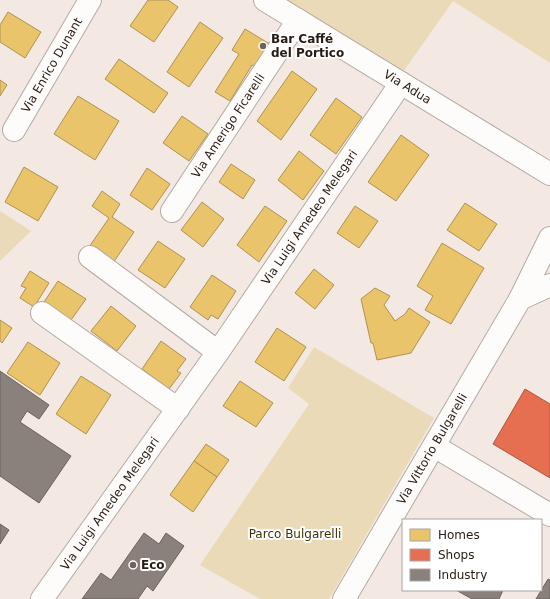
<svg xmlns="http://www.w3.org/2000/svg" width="550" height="599" font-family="'DejaVu Sans',sans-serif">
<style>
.green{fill:#eadab8}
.homes{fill:#e9c46a;stroke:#af9150}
.shops{fill:#e76f51;stroke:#ad563e}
.industry{fill:#8a817c;stroke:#6c625c}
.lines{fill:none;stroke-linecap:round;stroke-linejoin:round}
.street-casing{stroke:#b4aaa3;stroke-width:24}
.street{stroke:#fdfcfb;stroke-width:22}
.poi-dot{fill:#6f635b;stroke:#fff;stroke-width:1.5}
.labels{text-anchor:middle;stroke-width:4;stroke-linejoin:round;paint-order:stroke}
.poi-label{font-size:12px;font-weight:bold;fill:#271b13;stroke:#fff;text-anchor:start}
.street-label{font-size:12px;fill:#271b13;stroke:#fff}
.park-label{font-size:12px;fill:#403201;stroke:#fff}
</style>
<rect width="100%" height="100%" fill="#f4e9e2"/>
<g class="green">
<polygon points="283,0 550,0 550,63 453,1 403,72"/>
<polygon points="0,211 31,231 0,261"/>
<polygon points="314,347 434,418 329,599 260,599 200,565 309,404 288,388"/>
</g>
<g class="homes">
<polygon points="148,0 168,0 178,7 154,42 130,26"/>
<polygon points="8,12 41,32 25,58 0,42 0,25"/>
<polygon points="200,22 223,38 189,87 167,72"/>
<polygon points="245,29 273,46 258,69 252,65 230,101 215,92 239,54 232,50"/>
<polygon points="119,59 168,93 154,113 105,79"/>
<polygon points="292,71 317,89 281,140 257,121"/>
<polygon points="0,80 7,85 0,96"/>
<polygon points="78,96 119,121 95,160 54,134"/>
<polygon points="336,98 362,117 336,154 310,135"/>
<polygon points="182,116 208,134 189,161 163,143"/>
<polygon points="401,135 429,155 396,201 368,182"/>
<polygon points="299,151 324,171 303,200 278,180"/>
<polygon points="231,164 255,180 243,199 219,182"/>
<polygon points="24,167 58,187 38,221 5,202"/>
<polygon points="147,168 170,184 152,210 130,195"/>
<polygon points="102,191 120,204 112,217 134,232 113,263 89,247 109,218 92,206"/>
<polygon points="202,202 224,219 203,247 181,230"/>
<polygon points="465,203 497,224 479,251 447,230"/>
<polygon points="265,206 287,221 259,262 237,245"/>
<polygon points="355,206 378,221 359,248 337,233"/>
<polygon points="158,241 185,259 165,288 138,270"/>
<polygon points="442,243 484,268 451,324 425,310 433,296 417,286"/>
<polygon points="314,269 334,285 315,309 295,293"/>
<polygon points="30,271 49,283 34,307 20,298 26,288 21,286"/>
<polygon points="212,275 236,291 218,319 211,315 208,320 190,307"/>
<polygon points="58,281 86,299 71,320 44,302"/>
<polygon points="375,288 390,296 384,305 395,321 405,314 409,308 430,322 411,353 377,360 373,343 371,343 361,299"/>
<polygon points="111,306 136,326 117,351 91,331"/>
<polygon points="0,320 12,328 2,343 0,341"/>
<polygon points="277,328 306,347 284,381 255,362"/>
<polygon points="161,341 186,359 177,371 181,373 169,389 142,369"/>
<polygon points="28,342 60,363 40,395 7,373"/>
<polygon points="81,376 111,395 86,434 56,414"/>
<polygon points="240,381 273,403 256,427 223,406"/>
<polygon points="206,444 229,460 217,477 194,461"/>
<polygon points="194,461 217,477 193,512 170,495"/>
</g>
<polygon class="shops" points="525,389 550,404 550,478 493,444"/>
<g class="industry">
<polygon points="0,371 49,405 39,419 27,411 20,422 71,456 39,503 0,476"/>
<polygon points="0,524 9,530 0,544"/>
<polygon points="144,533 159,544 166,533 184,546 153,591 147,586 138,599 82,599 101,573 111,580"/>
<polygon points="548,579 550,580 550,599 536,599"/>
<polygon points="456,590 503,590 499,599 472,599"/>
</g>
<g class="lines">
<g class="street-casing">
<g id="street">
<path id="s1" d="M 265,0 L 550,174"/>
<path id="s2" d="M 14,130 L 90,0"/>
<path id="s3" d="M 172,211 L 298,20"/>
<polyline points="90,257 218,352"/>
<polyline points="520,299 550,285"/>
<polyline points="42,313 178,409"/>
<polyline points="434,446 550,515"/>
<path id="s4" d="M 42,599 L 218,352 L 401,83"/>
<path id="s5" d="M 344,599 L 520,299 L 550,238"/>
</g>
</g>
<use href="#street" class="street"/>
</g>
<g class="poi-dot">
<circle cx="263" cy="46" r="4"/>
<circle cx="133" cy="565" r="4"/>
</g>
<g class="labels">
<g class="poi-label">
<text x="271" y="43">Bar Caffé<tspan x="271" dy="14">del Portico</tspan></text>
<text x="141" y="569">Eco</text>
</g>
<g class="street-label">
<text dy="4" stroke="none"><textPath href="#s2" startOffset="75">Via Enrico Dunant</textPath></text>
<text dy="4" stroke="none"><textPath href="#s1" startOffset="167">Via Adua</textPath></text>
<text dy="4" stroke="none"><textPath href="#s3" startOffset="102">Via Amerigo Ficarelli</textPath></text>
<text dy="4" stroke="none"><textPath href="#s4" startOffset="466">Via Luigi Amedeo Melegari</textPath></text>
<text dy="4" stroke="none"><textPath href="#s5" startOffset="174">Via Vittorio Bulgarelli</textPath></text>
<text dy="4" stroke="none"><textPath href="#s4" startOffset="117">Via Luigi Amedeo Melegari</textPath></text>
</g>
<g class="park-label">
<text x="295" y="538">Parco Bulgarelli</text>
</g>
</g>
<rect x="402" y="519" width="140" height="72" fill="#ffffff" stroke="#a9a4a1"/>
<rect x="410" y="529" width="20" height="12" fill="#e9c46a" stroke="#a9a4a1"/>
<text x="438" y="539" font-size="12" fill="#271b13">Homes</text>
<rect x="410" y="549" width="20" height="12" fill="#e76f51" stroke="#a9a4a1"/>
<text x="438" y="559" font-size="12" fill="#271b13">Shops</text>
<rect x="410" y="569" width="20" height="12" fill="#8a817c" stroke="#a9a4a1"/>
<text x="438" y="579" font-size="12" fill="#271b13">Industry</text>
</svg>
